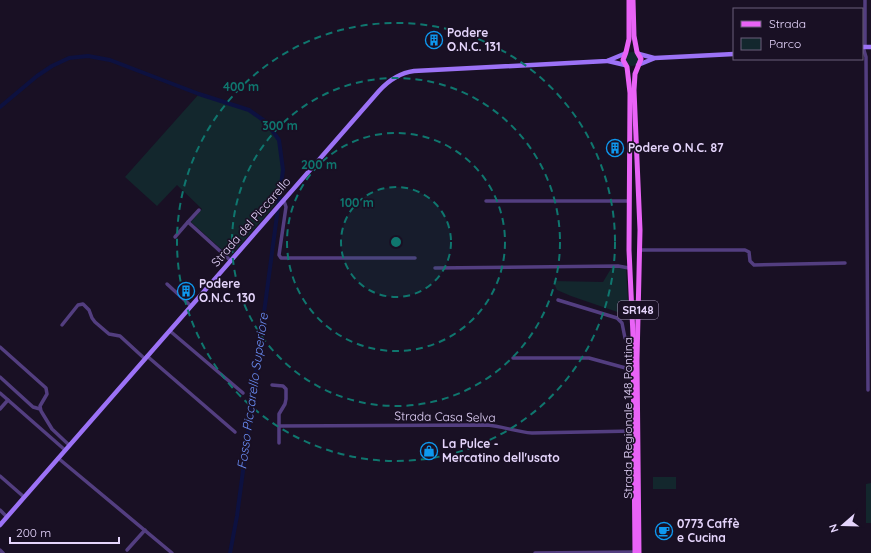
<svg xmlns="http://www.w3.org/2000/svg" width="871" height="553" font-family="Quicksand,sans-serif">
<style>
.green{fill:#13272d}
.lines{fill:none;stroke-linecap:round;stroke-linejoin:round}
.canal{stroke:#0d1140;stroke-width:4}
.street{stroke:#533e80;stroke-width:3.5}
.secondary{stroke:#9c72f6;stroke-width:4.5}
.primary{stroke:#e963f6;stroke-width:5}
.ring{fill:none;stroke:#0f766e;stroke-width:2;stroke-dasharray:7 5}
.labels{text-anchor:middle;stroke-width:3.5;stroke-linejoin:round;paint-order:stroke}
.shield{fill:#191024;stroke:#a89abb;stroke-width:1}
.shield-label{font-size:11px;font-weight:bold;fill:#e5d5fc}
.poi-label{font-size:12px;font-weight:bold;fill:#e5d5fc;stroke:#191024;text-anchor:start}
.street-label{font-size:12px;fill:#e5d5fc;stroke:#191024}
.water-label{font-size:13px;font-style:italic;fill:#6a8df6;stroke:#191024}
.centre{fill:#0f766e;stroke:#191024;stroke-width:2}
.ring-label{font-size:12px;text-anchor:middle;font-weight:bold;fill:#0f766e;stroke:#191024;stroke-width:3.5;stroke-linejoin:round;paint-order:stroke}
</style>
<rect width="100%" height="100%" fill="#191024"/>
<g class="green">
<circle cx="632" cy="59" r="7"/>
<polygon points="199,94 249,110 266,122 279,140 283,170 280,199 230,257 191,222 202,209 177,185 157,206 125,177"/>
<polygon points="612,267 626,269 629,316 571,296 557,290 553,281 603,282"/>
<rect x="653" y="477" width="23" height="12"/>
<polygon points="871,483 871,523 866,523 866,484"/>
</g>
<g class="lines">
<polyline class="canal" points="0,107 37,76 52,66 69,58 88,56 110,60 199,94 249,110 266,122 279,140 283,170 237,516 230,553"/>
<g class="street">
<polyline points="865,0 865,47"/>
<polyline points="863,47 866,57 868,390"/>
<polyline points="284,201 286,207 279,255 281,258 415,258"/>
<polyline points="486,201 629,201"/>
<polyline points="199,210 188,222 231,261"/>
<polyline points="175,237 188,222"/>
<polyline points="640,250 745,250 749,252 750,261 754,265 845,263"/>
<polyline points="435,268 618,266 629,268"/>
<polyline points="167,284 191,306"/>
<polyline points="558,300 617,318 622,323 625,338 633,339"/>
<polyline points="62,325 78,305 83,304 89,310 92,318 95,322 109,334 120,336 145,359"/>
<polyline points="170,331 243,393"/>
<polyline points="0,347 46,388 47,394 40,406 41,411 52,429 69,445"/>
<polyline points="147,356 235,432"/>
<polyline points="513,358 589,358 633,370"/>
<polyline points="0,377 33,407 40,409"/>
<polyline points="272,385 283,386 286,389 286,399 285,404 279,414 279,443"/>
<polyline points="0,393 65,450"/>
<polyline points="0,409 8,400"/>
<path d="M 279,426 L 487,425 C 502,426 516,432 532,433 L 634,431"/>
<polyline points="58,458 172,553"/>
<polyline points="0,476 24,497"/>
<polyline points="0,510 7,517"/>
<polyline points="0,550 3,553"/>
<polyline points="127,550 145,530"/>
<polyline points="535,553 635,552"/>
</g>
<g class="secondary">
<polyline points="862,47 871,47"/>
<polyline points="639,54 654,58"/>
<polyline points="608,61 625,65"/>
<polyline points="638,65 655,58 734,54"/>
<path d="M 0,525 L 379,91 C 389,80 399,73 414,71 L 607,61 L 624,54"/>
</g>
<g class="primary">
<polyline points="629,0 629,39 626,52 623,60 627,67 630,93 629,250 633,335 635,553"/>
<polyline points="633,0 634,36 637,52 641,59 635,74 634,90 640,230 637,360 639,553"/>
</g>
</g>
<circle cx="396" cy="242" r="55" fill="#0f766e" fill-opacity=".12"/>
<g class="ring">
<circle cx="396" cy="242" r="55"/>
<circle cx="396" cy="242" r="109"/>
<circle cx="396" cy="242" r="164"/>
<circle cx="396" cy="242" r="219"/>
</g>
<defs>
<g id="building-ring" transform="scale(0.9)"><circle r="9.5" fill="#191024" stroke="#0e98ef" stroke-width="1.5"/><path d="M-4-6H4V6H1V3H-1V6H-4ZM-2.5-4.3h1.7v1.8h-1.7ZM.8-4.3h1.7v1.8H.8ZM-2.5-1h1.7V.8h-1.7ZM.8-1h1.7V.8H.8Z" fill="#0e98ef"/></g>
<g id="shop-ring" transform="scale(0.9)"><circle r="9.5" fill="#191024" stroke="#0e98ef" stroke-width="1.5"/><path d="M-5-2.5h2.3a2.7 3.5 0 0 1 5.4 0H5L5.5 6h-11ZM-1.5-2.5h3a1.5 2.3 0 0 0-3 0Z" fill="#0e98ef"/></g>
<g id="cafe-ring" transform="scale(0.9)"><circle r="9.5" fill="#191024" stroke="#0e98ef" stroke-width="1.5"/><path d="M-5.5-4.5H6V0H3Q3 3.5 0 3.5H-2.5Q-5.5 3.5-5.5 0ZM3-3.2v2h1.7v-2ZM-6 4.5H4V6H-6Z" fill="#0e98ef"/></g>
</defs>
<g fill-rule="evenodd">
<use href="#building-ring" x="434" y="40"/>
<use href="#building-ring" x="615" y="148"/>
<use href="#building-ring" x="186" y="291"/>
<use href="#shop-ring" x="429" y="451"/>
<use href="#cafe-ring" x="664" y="531"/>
</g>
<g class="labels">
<rect class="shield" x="618" y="301" width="40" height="18" rx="3"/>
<g class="shield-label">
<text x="638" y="314">SR148</text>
</g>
<g class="poi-label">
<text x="447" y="37">Podere<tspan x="447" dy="14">O.N.C. 131</tspan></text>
<text x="628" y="152">Podere O.N.C. 87</text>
<text x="199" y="288">Podere<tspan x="199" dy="14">O.N.C. 130</tspan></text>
<text x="442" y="448">La Pulce -<tspan x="442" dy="14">Mercatino dell'usato</tspan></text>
<text x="677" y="528">0773 Caffè<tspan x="677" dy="14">e Cucina</tspan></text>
</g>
<g class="street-label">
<text transform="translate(251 222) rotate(-49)" y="4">Strada del Piccarello</text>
<text transform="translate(445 417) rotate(1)" y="4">Strada Casa Selva</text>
<text transform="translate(628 418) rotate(-90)" y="4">Strada Regionale 148 Pontina</text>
</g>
<g class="water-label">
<text transform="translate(252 391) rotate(-82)" y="5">Fosso Piccarello Superiore</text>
</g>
</g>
<circle cx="396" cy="242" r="6" class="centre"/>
<g class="ring-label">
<text x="241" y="91">400 m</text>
<text x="280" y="130">300 m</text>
<text x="319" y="169">200 m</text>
<text x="357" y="207">100 m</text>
</g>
<rect x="733" y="8" width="130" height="52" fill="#191024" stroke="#6b5f7a"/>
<rect x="741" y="21" width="20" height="6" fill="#e963f6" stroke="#6b5f7a"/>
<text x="769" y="28" font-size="12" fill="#e5d5fc">Strada</text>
<rect x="741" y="38" width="20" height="12" fill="#13272d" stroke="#6b5f7a"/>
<text x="769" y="48" font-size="12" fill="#e5d5fc">Parco</text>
<g transform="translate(843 525) rotate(250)" stroke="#191024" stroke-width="3" paint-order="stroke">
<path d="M0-3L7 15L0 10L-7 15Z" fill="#e5d5fc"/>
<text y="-6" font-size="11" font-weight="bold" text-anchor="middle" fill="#e5d5fc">N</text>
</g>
<path d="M10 537v6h109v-6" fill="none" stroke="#e5d5fc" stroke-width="2"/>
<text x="16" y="537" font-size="12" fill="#e5d5fc" stroke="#191024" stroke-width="3" paint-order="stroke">200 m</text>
</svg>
